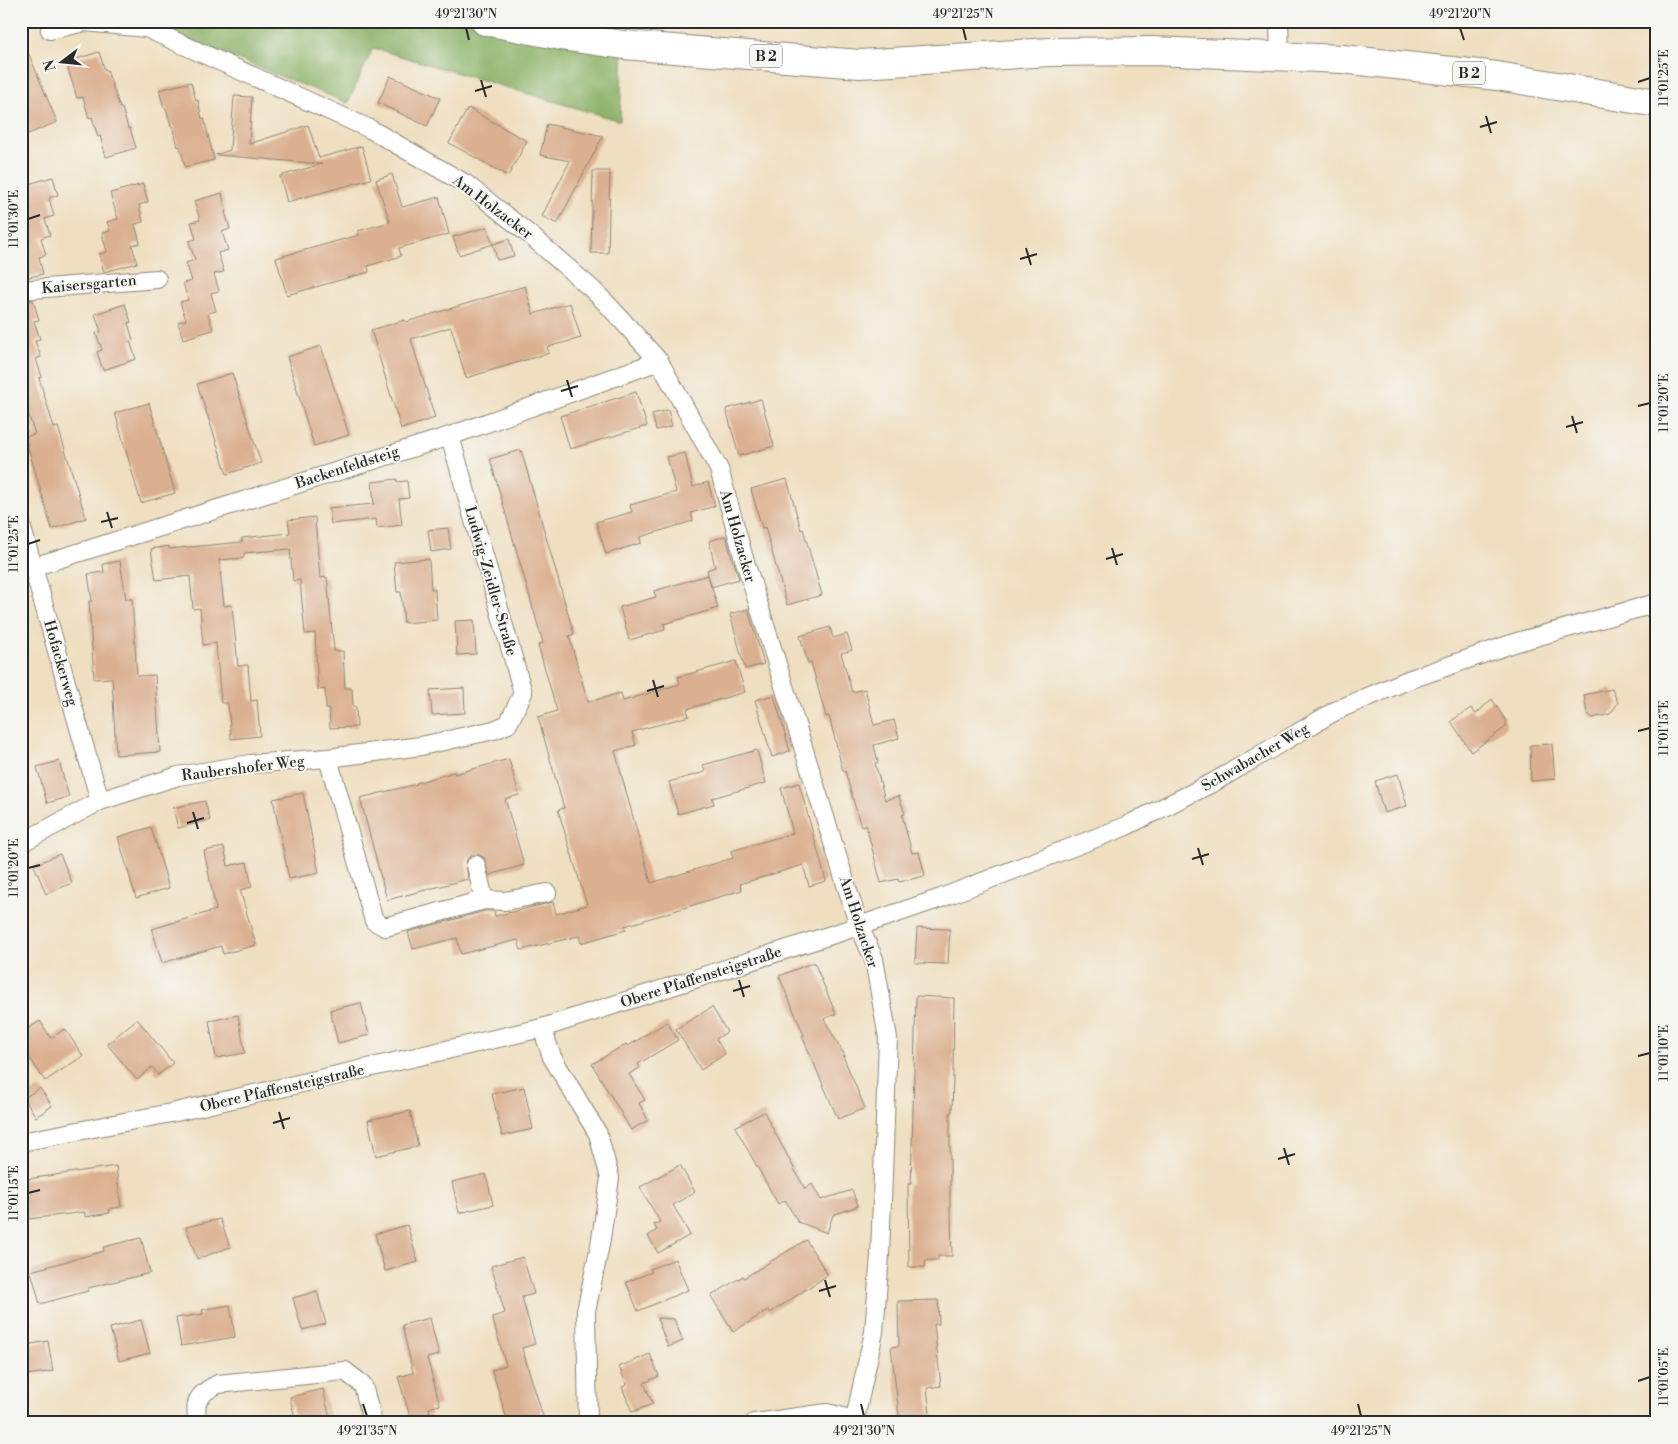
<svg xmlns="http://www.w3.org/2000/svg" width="1678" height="1444" font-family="'Libre Bodoni',serif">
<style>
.forest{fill:#8bb268;stroke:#5b6e4a}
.building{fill:#dbb090}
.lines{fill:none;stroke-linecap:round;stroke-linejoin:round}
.street-casing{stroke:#8d8576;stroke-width:20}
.primary-casing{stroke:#8d8576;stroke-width:30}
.street{stroke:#fff;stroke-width:18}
.primary{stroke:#fff;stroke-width:28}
.ticks{fill:none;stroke:#2b2b2b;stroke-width:2}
.labels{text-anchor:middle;stroke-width:4;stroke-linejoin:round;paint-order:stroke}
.shield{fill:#f6f6f2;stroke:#686867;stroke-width:1}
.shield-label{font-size:14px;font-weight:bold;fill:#2b2b2b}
.street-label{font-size:15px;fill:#2b2b2b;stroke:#f6f6f2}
.neatline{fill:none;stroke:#2b2b2b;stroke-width:2}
.ticks-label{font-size:12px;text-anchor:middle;fill:#2b2b2b}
</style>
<rect width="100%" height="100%" fill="#f6f6f2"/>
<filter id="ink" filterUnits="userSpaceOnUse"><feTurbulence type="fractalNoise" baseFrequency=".02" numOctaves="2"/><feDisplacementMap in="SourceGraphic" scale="10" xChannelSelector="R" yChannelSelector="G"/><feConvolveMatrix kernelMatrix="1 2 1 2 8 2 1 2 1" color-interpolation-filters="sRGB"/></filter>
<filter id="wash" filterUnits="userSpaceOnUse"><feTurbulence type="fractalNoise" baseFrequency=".0096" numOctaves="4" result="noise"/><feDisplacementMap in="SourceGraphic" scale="20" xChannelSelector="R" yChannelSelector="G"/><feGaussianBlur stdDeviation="1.12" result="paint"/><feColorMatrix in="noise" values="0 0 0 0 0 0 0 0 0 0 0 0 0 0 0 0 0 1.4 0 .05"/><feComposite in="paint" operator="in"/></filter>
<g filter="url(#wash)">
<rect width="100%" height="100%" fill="#efdfc0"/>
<polygon class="forest" points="142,21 489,21 623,47 620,121 373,48 348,103"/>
<g id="blocks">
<g class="building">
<polygon points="21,35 57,122 21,137"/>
<polygon points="99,52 105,71 107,70 120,108 122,108 128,128 130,128 136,148 106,157 100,136 98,137 92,117 89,118 83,97 77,98 66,62"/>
<polygon points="390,76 440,98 427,126 378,103"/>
<polygon points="191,82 196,101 198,100 202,119 204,118 214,160 185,167 180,146 178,147 173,126 171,126 166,108 164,108 159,90"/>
<polygon points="234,96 252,97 249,144 308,125 319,158 362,146 371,179 287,202 280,176 322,164 216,155 230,150"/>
<polygon points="468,108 527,141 508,176 449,143"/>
<polygon points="547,124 603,136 557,224 542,216 570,161 540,155"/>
<polygon points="593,171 610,171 608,253 591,253"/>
<polygon points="392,174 402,207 439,197 449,234 399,248 401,256 368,266 369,272 287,295 276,258 359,235 358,231 390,222 376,180"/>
<polygon points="53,177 58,195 49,198 54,216 45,219 50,235 41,238 46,255 39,257 43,274 21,279 21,206 26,204 21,186"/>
<polygon points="143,184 148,202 139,205 143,222 135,224 140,243 132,245 137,263 104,272 99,254 107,252 102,233 110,231 107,222 118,219 110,193"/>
<polygon points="222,193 226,212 225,212 230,229 222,232 228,250 218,253 224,272 214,274 219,291 211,293 216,311 208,313 213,330 183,339 178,322 186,320 180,302 188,300 183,283 192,281 186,263 195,260 189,241 196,239 191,222 200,220 194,201"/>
<polygon points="487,227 493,244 459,255 453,237"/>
<polygon points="509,239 514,256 497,260 493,244"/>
<polygon points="525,286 533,314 570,303 581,338 547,347 549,353 466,378 451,327 411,339 435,418 401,429 371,330 405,320 406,322"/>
<polygon points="33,300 39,320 34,321 40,339 35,341 41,357 36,359 42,377 39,378 54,428 58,427 86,518 52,529 25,437 35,434 24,401 21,402 21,301"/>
<polygon points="125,304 131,322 128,323 133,340 130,341 136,359 103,370 97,352 102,350 96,333 101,332 95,314"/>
<polygon points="321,346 349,435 314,446 287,357"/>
<polygon points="232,373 261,463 227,474 197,384"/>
<polygon points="636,392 647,426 570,449 560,416"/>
<polygon points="761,399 774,446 739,456 726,409"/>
<polygon points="149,403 175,493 141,503 115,413"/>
<polygon points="668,410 672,426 656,430 652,414"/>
<polygon points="521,450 574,634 569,636 588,702 621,693 623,701 680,684 678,677 736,661 745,692 687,709 689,716 632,732 636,745 615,751 651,883 733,858 731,851 793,833 781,788 799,783 826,881 809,886 803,865 740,884 742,890 625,926 626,930 581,943 579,936 521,950 518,940 461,954 457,938 413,949 408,932 485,911 494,911 495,916 553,902 556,914 587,905 558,810 564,808 538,717 557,711 538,645 543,643 490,459"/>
<polygon points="685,453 693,487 708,482 715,506 691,513 693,521 640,537 641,543 606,554 596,522 632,512 630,505 676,492 667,457"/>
<polygon points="397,479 397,482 407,481 409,498 399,499 402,525 377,528 376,519 331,524 329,508 374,504 372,482"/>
<polygon points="787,479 801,530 803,529 822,595 787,605 765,527 762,528 751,489"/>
<polygon points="315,517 320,578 327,577 334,651 343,651 345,688 352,688 353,707 356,707 357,727 330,728 329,709 326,709 325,689 318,690 315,633 305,634 300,580 293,581 290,549 244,553 244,558 219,560 224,606 232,605 238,666 248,665 251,701 257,700 260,736 231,739 228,703 221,703 216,643 203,645 200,608 193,609 190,576 156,580 151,549 169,546 169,549 242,542 242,538 290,533 288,520"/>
<polygon points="448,528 451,549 431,552 428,530"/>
<polygon points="726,536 733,562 734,562 739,579 711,587 707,570 715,567 709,541"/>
<polygon points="429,559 431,589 435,589 437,620 404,623 401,592 397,592 394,562"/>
<polygon points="120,561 126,599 132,599 137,676 155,675 160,752 116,755 112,678 94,679 89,601 92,601 88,574 104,572 103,564"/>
<polygon points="708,575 718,608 664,624 665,630 629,640 620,607 656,597 654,591"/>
<polygon points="748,609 764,664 745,669 730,614"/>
<polygon points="474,620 476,654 457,655 455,621"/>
<polygon points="830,627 833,638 847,634 852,650 841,653 852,692 865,689 874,725 894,720 899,738 874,745 878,762 875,763 885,800 899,796 905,814 902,815 912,853 919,852 925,876 899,882 898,879 881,883 866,825 861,827 845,771 843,771 829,716 826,717 811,662 808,663 800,636"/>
<polygon points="464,688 465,713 432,715 430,690"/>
<polygon points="1612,689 1618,703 1610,714 1593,718 1587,713 1584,695"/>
<polygon points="774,695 790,751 772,757 755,700"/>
<polygon points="1492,699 1506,721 1506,727 1471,752 1451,721 1471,708 1476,714"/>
<polygon points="1552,744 1555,779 1531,781 1530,745"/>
<polygon points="757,750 766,783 712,798 714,804 678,814 669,782 705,772 703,765"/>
<polygon points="509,759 519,795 505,799 524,865 489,875 484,858 479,855 473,855 468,858 466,862 468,879 387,900 360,798 417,784 416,783 454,772 455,774"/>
<polygon points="59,761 69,797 47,803 37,767"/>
<polygon points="1398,774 1407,806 1384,813 1375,781"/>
<polygon points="303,793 319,873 289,879 273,799"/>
<polygon points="205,801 210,820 178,828 173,808"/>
<polygon points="151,827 169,888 136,898 118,837"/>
<polygon points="224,847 228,866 247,862 252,887 240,890 256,945 223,954 221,946 162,963 152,929 216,910 204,851"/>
<polygon points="60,854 72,883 46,894 34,865"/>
<polygon points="917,928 950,929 948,964 915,963"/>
<polygon points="814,962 836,1014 824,1019 845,1056 843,1056 865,1108 838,1119 802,1036 804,1035 779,976"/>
<polygon points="916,996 954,998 953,1075 952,1112 950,1112 950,1213 951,1213 952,1256 938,1256 938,1260 926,1260 925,1267 909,1267 908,1184 911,1184"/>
<polygon points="361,1003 369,1035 338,1043 330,1010"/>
<polygon points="712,1007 727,1032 716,1039 725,1054 701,1070 676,1029"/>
<polygon points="238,1015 245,1053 216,1058 209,1021"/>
<polygon points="137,1019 173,1063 158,1075 152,1067 137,1080 107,1044"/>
<polygon points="40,1021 51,1038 65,1029 83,1056 45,1081 21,1045 21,1033"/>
<polygon points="667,1022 678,1040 638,1064 640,1068 629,1074 645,1100 639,1103 648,1120 631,1130 592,1064 626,1044 628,1046"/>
<polygon points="524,1087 533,1129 502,1136 492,1094"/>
<polygon points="40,1088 52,1106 36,1117 24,1098"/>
<polygon points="410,1111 418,1146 376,1156 368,1120"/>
<polygon points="764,1112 805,1189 812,1184 821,1200 852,1190 858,1206 833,1215 827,1233 798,1222 785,1200 778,1204 735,1127"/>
<polygon points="680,1165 695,1192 673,1205 690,1235 658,1253 648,1236 657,1230 654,1225 660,1222 640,1187"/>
<polygon points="116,1166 121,1207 109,1209 110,1213 85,1217 85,1212 21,1220 21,1180"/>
<polygon points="486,1174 493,1205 459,1213 452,1182"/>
<polygon points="220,1219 230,1247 197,1259 186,1227"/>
<polygon points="407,1225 418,1262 385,1271 375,1234"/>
<polygon points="141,1238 150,1273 88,1288 88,1291 40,1304 31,1271 104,1251 103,1247"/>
<polygon points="806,1240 828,1275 770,1313 768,1310 733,1332 711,1296 743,1276 744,1278"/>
<polygon points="523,1257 534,1294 522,1297 535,1344 522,1348 545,1423 508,1423 492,1370 506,1365 492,1317 505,1313 491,1266"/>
<polygon points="675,1259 688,1290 638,1311 626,1282 652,1272 650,1269"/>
<polygon points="317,1291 326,1324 302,1330 293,1298"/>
<polygon points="938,1300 939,1324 934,1324 941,1386 927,1388 931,1423 900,1423 891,1347 899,1346 898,1301"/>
<polygon points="230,1305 235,1337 181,1346 176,1318 203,1314 202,1310"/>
<polygon points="430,1318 439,1355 427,1358 440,1405 429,1408 432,1423 412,1423 398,1377 413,1373 402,1325"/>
<polygon points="657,1318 674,1319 683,1341 668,1347"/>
<polygon points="141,1320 150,1353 119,1361 110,1328"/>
<polygon points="48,1341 53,1371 21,1376 21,1346"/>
<polygon points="650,1354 659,1376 644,1383 653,1404 632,1412 622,1387 627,1385 619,1367"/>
<polygon points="323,1389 331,1423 296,1423 290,1397"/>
</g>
</g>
</g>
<g filter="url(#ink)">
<use href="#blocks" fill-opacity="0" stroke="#8d8576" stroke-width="1"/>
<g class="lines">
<g class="street-casing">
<g id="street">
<polyline points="1279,21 1280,56"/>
<polyline points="50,30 85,22 146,28 370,129 466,184 530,235 593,290 608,305 659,361 719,469 743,555 859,926 874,959 888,1038 880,1255 874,1332 854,1423"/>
<polyline points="21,290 157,279"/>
<polyline points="21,525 100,801"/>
<polyline points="33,567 450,436 659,361"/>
<polyline points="328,758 374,921 385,927 484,900 505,901 547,893"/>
<polyline points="21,843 100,801 178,776 250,764 328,758 421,746 494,730 508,724 523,693 450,436"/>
<polyline points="476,865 484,900"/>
<polyline points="542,1028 552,1057 598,1134 610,1178 600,1245 586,1311 588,1423"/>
<polyline points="21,1142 176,1112 542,1028 859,926 941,898 1124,827 1214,782 1337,710 1408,680 1517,642 1657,603"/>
<path d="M 198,1423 C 193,1401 198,1394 218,1384 L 345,1371 L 363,1385 L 373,1423"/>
<polyline points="754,1423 827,1413 854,1420"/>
</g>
</g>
<g class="primary-casing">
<polyline id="primary" points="485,21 567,37 624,45 860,64 1050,52 1153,51 1342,59 1497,76 1657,103"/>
</g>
<use href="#street" class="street"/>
<use href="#primary" class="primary"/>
</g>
</g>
<path class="ticks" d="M 466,28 L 469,40M 963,28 L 966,40M 1460,28 L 1464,40M 481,80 L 486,97M 1638,82 L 1650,78M 475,91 L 492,86M 1486,116 L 1491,133M 1480,127 L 1497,122M 28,219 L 40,215M 1026,248 L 1031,265M 1020,259 L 1037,254M 567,380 L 572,397M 561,391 L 578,386M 1638,406 L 1650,403M 1572,416 L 1577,433M 1566,427 L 1583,422M 107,512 L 112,528M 101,522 L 118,518M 28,544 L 40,540M 1112,548 L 1117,565M 1106,559 L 1123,554M 653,680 L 658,697M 647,691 L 664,686M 1638,731 L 1650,728M 193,812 L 198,829M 187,823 L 204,818M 1198,848 L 1203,865M 1192,859 L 1209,854M 28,868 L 40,865M 739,980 L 744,997M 733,991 L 750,986M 1638,1056 L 1650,1053M 279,1112 L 284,1129M 273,1123 L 290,1118M 1284,1148 L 1289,1165M 1278,1159 L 1295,1154M 28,1193 L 40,1190M 825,1280 L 830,1297M 819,1291 L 836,1286M 1638,1381 L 1650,1377M 363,1404 L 367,1416M 861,1404 L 864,1416M 1358,1404 L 1361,1416"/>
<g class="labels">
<g class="shield">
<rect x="750" y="44.5" width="32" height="23" rx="4"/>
<rect x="1453" y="61.5" width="32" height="23" rx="4"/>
</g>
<g class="shield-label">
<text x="766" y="61">B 2</text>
<text x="1469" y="78">B 2</text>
</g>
<g class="street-label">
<text transform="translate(493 207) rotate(37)" y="5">Am Holzacker</text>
<text transform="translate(89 284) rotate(-5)" y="5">Kaisersgarten</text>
<text transform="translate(347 467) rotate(-18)" y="5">Backenfeldsteig</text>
<text transform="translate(738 536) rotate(74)" y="5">Am Holzacker</text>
<text transform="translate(491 581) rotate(74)" y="5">Ludwig-Zeidler-Straße</text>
<text transform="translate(61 663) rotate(74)" y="5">Hofackerweg</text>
<text transform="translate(1255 757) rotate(-30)" y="5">Schwabacher Weg</text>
<text transform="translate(243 768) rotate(-7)" y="5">Raubershofer Weg</text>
<text transform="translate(859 922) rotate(72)" y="5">Am Holzacker</text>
<text transform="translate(701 977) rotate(-18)" y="5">Obere Pfaffensteigstraße</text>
<text transform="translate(282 1088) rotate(-13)" y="5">Obere Pfaffensteigstraße</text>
</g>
</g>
<rect width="1678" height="1444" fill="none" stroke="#f6f6f2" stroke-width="55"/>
<g transform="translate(62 62) rotate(254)" stroke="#f6f6f2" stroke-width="4" paint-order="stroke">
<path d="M0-4L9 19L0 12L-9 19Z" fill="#2b2b2b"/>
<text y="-8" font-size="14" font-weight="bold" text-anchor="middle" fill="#2b2b2b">N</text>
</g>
<rect x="28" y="28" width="1622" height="1388" class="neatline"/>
<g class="ticks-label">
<text x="466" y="18">49°21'30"N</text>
<text x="963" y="18">49°21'25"N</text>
<text x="1460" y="18">49°21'20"N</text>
<text transform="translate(1664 78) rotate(-90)" y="4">11°01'25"E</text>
<text transform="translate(14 219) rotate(-90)" y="4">11°01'30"E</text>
<text transform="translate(1664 403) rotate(-90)" y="4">11°01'20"E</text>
<text transform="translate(14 544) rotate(-90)" y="4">11°01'25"E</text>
<text transform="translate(1664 728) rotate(-90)" y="4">11°01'15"E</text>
<text transform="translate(14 868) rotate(-90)" y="4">11°01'20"E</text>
<text transform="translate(1664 1053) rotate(-90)" y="4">11°01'10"E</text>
<text transform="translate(14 1193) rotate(-90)" y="4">11°01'15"E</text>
<text transform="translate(1664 1377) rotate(-90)" y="4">11°01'05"E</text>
<text x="367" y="1435">49°21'35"N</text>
<text x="864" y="1435">49°21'30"N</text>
<text x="1361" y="1435">49°21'25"N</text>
</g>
</svg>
